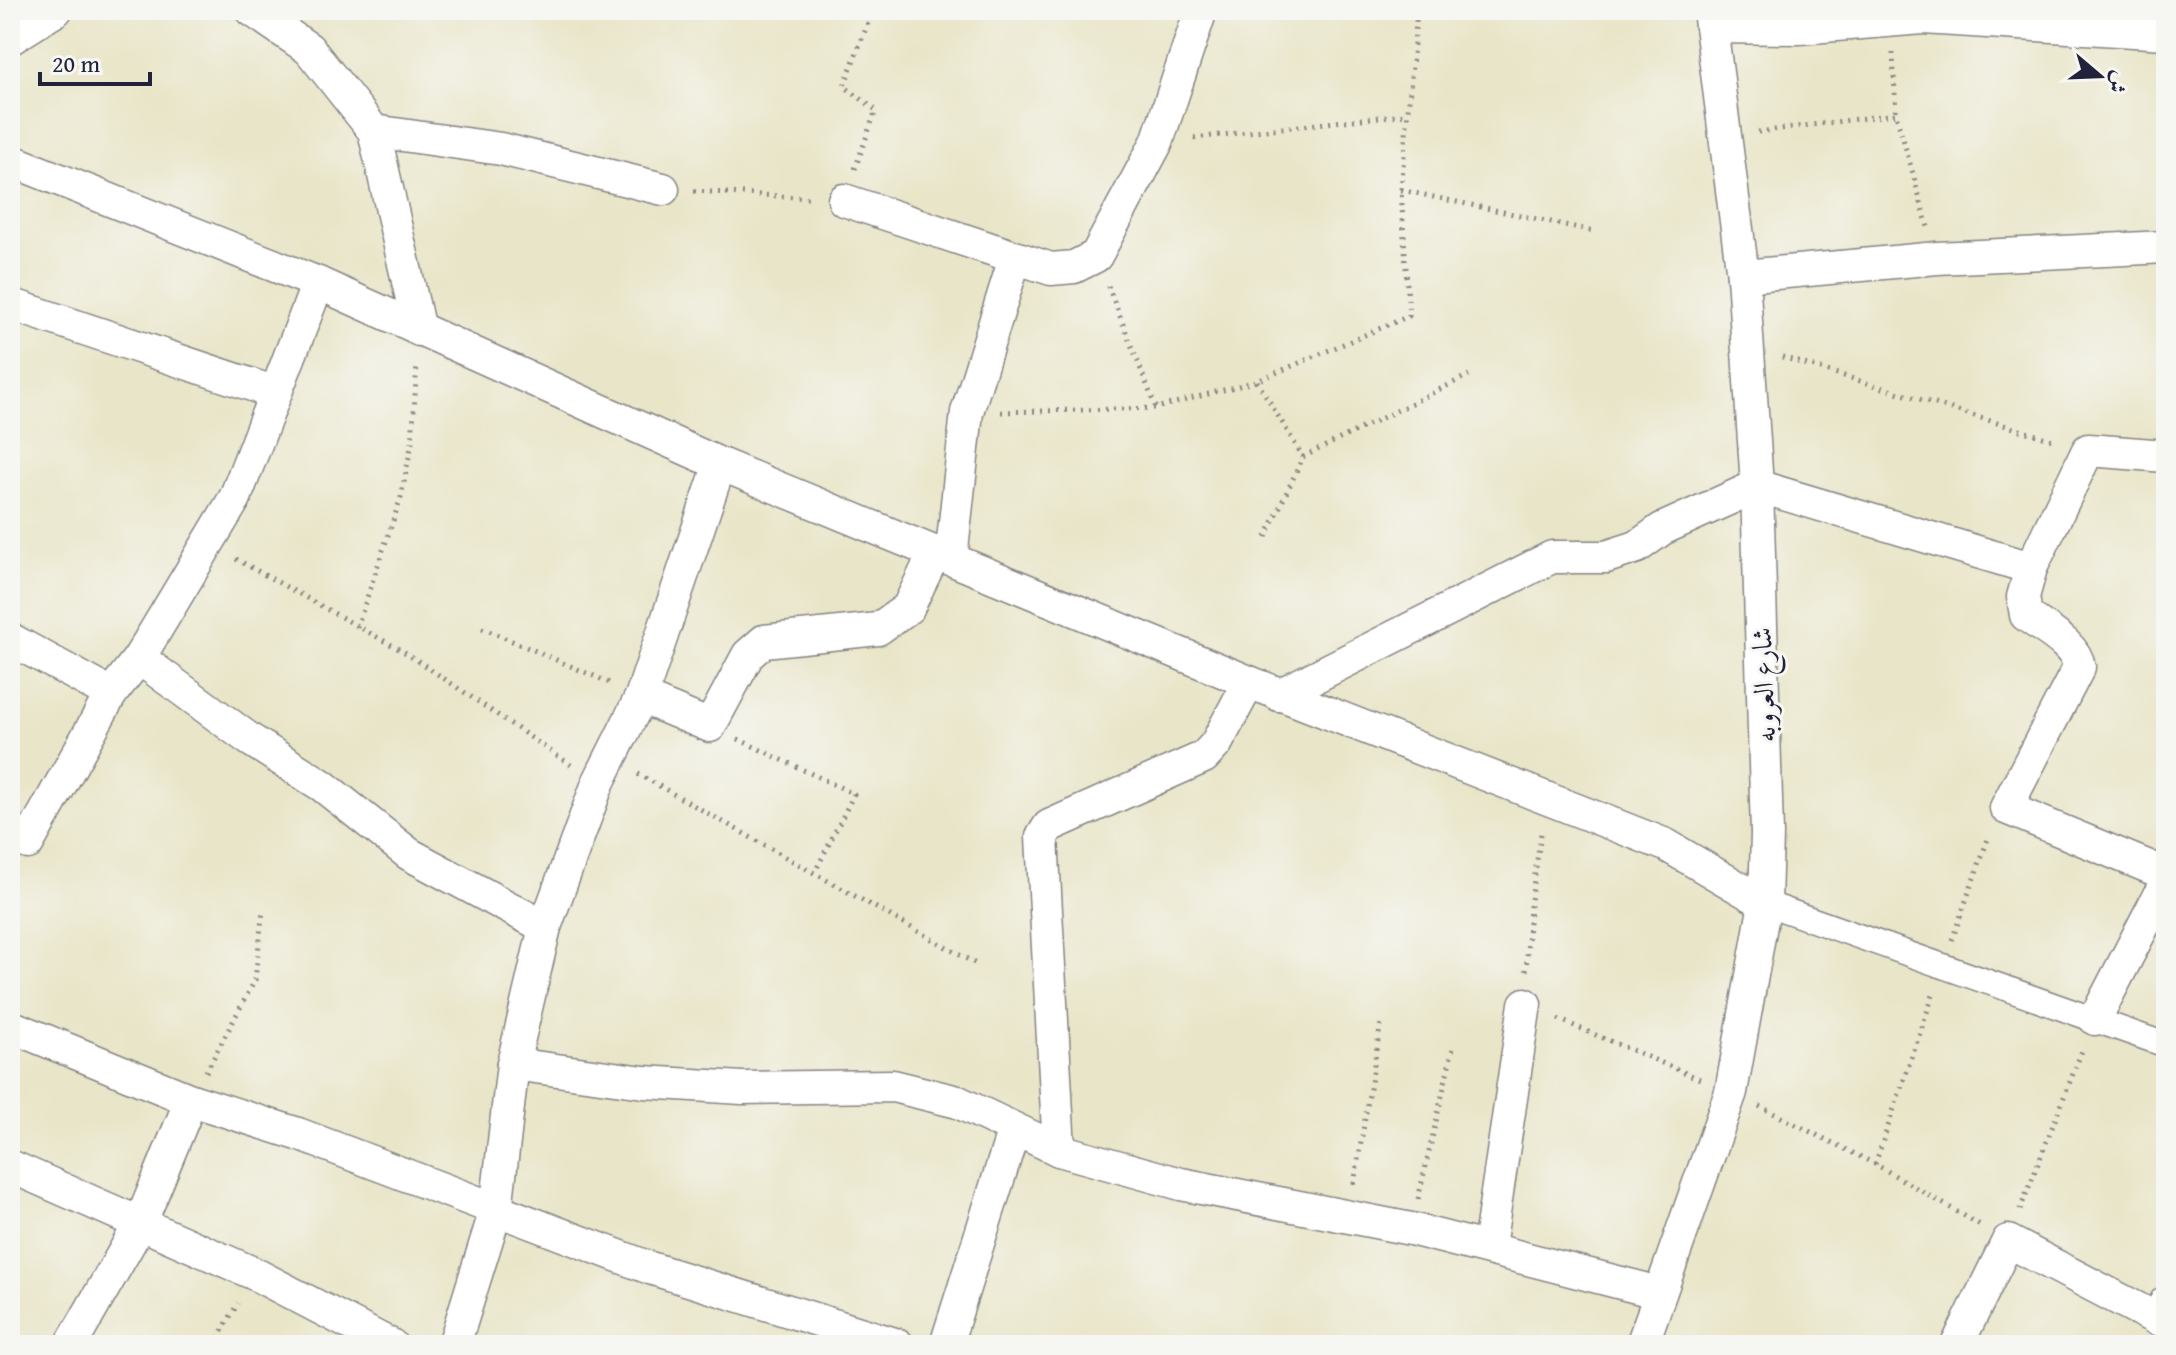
<svg xmlns="http://www.w3.org/2000/svg" width="2176" height="1355" font-family="'Gentium Book Plus',Amiri,serif">
<style>
.lines{fill:none;stroke-linecap:round;stroke-linejoin:round}
.pedestrian-casing{stroke:#868482;stroke-width:27}
.minor-casing{stroke:#868482;stroke-width:35}
.path{stroke:#868482;stroke-width:5;stroke-dasharray:2 6;stroke-linecap:butt}
.pedestrian{stroke:#fff;stroke-width:24}
.minor{stroke:#fff;stroke-width:32}
.labels{text-anchor:middle;stroke-width:6;stroke-linejoin:round;paint-order:stroke}
.street-label{font-size:28px;fill:#22223b;stroke:#f6f6f2}
</style>
<rect width="100%" height="100%" fill="#f6f6f2"/>
<filter id="ink" filterUnits="userSpaceOnUse"><feTurbulence type="fractalNoise" baseFrequency=".0125" numOctaves="2"/><feDisplacementMap in="SourceGraphic" scale="16" xChannelSelector="R" yChannelSelector="G"/><feConvolveMatrix kernelMatrix="1 2 1 2 8 2 1 2 1" color-interpolation-filters="sRGB"/></filter>
<filter id="wash" filterUnits="userSpaceOnUse"><feTurbulence type="fractalNoise" baseFrequency=".006" numOctaves="4" result="noise"/><feDisplacementMap in="SourceGraphic" scale="32" xChannelSelector="R" yChannelSelector="G"/><feGaussianBlur stdDeviation="1.8" result="paint"/><feColorMatrix in="noise" values="0 0 0 0 0 0 0 0 0 0 0 0 0 0 0 0 0 1.4 0 .05"/><feComposite in="paint" operator="in"/></filter>
<g filter="url(#wash)">
<rect width="100%" height="100%" fill="#e9e5c8"/>
</g>
<g filter="url(#ink)">
<g class="lines">
<g class="pedestrian-casing">
<polyline id="pedestrian" points="1765,903 2166,1045"/>
</g>
<g class="minor-casing">
<g id="minor">
<polyline points="252,10 309,49 374,131 419,330"/>
<polyline points="1711,27 1799,28 1923,18 2166,33"/>
<polyline points="10,39 56,10"/>
<polyline points="374,131 501,149 663,189"/>
<polyline points="10,160 318,283 720,464 1249,682 1666,845 1765,903"/>
<polyline points="844,200 1051,269 1074,267 1096,256 1157,142 1201,10"/>
<polyline points="1743,276 1937,258 2166,247"/>
<polyline points="10,304 273,392"/>
<polyline points="951,559 967,412 1015,258"/>
<path d="M 2031,568 L 2023,597 L 2026,615 C 2044,629 2076,644 2079,667 L 2006,808 L 2166,874"/>
<polyline points="10,639 111,694"/>
<polyline points="139,658 249,739 323,786 409,854 545,927"/>
<polyline points="1279,695 1552,557 1606,557 1637,547 1662,529 1757,486 2031,568 2088,450 2166,456"/>
<polyline points="641,697 710,726 748,655 764,641 878,629 908,608 935,552"/>
<polyline points="28,843 111,694 139,658 235,498 318,283"/>
<polyline points="2095,1019 2166,882"/>
<polyline points="10,1026 191,1100 298,1134 650,1268 898,1345"/>
<polyline points="513,1064 644,1082 742,1088 893,1086 958,1102 1059,1150 1181,1184 1411,1229 1660,1293"/>
<polyline points="1059,1150 1042,837 1049,826 1204,757 1216,744 1249,682"/>
<polyline points="10,1166 255,1274 391,1345"/>
<polyline points="1489,1247 1525,1004"/>
<polyline points="71,1345 140,1224 191,1100"/>
<polyline points="454,1345 496,1210 513,1064 545,927 598,783 641,697 720,464"/>
<polyline points="946,1345 1014,1129"/>
<polyline points="1642,1345 1731,1092 1765,903 1767,834 1757,486 1743,276 1709,10"/>
<polyline points="1957,1345 2008,1241 2157,1319 2166,1302"/>
</g>
</g>
<g class="path">
<polyline points="1893,53 1896,114 1928,227"/>
<polyline points="1758,132 1896,114"/>
<polyline points="1194,138 1406,114"/>
<polyline points="855,169 876,110 844,86 873,10"/>
<polyline points="1401,190 1593,231"/>
<polyline points="694,191 812,198"/>
<polyline points="1108,286 1156,408"/>
<polyline points="1782,357 2056,441"/>
<polyline points="1257,381 1303,457"/>
<polyline points="1001,412 1156,408 1257,381 1409,316 1401,190 1417,10"/>
<polyline points="1266,537 1303,457 1469,375"/>
<polyline points="236,559 408,654 571,765"/>
<polyline points="357,627 401,497 412,442 417,364"/>
<polyline points="482,628 610,683"/>
<polyline points="738,739 854,794 815,872"/>
<polyline points="638,774 976,964"/>
<polyline points="1952,940 1989,836"/>
<polyline points="1526,971 1530,907 1541,833"/>
<polyline points="1558,1019 1700,1079"/>
<polyline points="206,1072 255,980 263,909"/>
<polyline points="1759,1106 1875,1164 1980,1225"/>
<polyline points="1875,1164 1933,995"/>
<polyline points="1354,1184 1381,1023"/>
<polyline points="1418,1199 1453,1048"/>
<polyline points="2020,1210 2083,1048"/>
<polyline points="214,1345 238,1303"/>
</g>
<use href="#pedestrian" class="pedestrian"/>
<use href="#minor" class="minor"/>
</g>
</g>
<g class="labels">
<g class="street-label">
<text transform="translate(1763 685) rotate(-92)" y="10">شارع العروبه</text>
</g>
</g>
<rect width="2176" height="1355" fill="none" stroke="#f6f6f2" stroke-width="40"/>
<g transform="translate(2100 76) rotate(109)" stroke="#f6f6f2" stroke-width="6" paint-order="stroke">
<path d="M0-6L14 30L0 20L-14 30Z" fill="#22223b"/>
<text y="-12" font-size="22" font-weight="bold" text-anchor="middle" fill="#22223b">ش</text>
</g>
<path d="M40 72v12h110v-12" fill="none" stroke="#22223b" stroke-width="4"/>
<text x="52" y="72" font-size="24" fill="#22223b" stroke="#f6f6f2" stroke-width="6" paint-order="stroke">20 m</text>
</svg>
